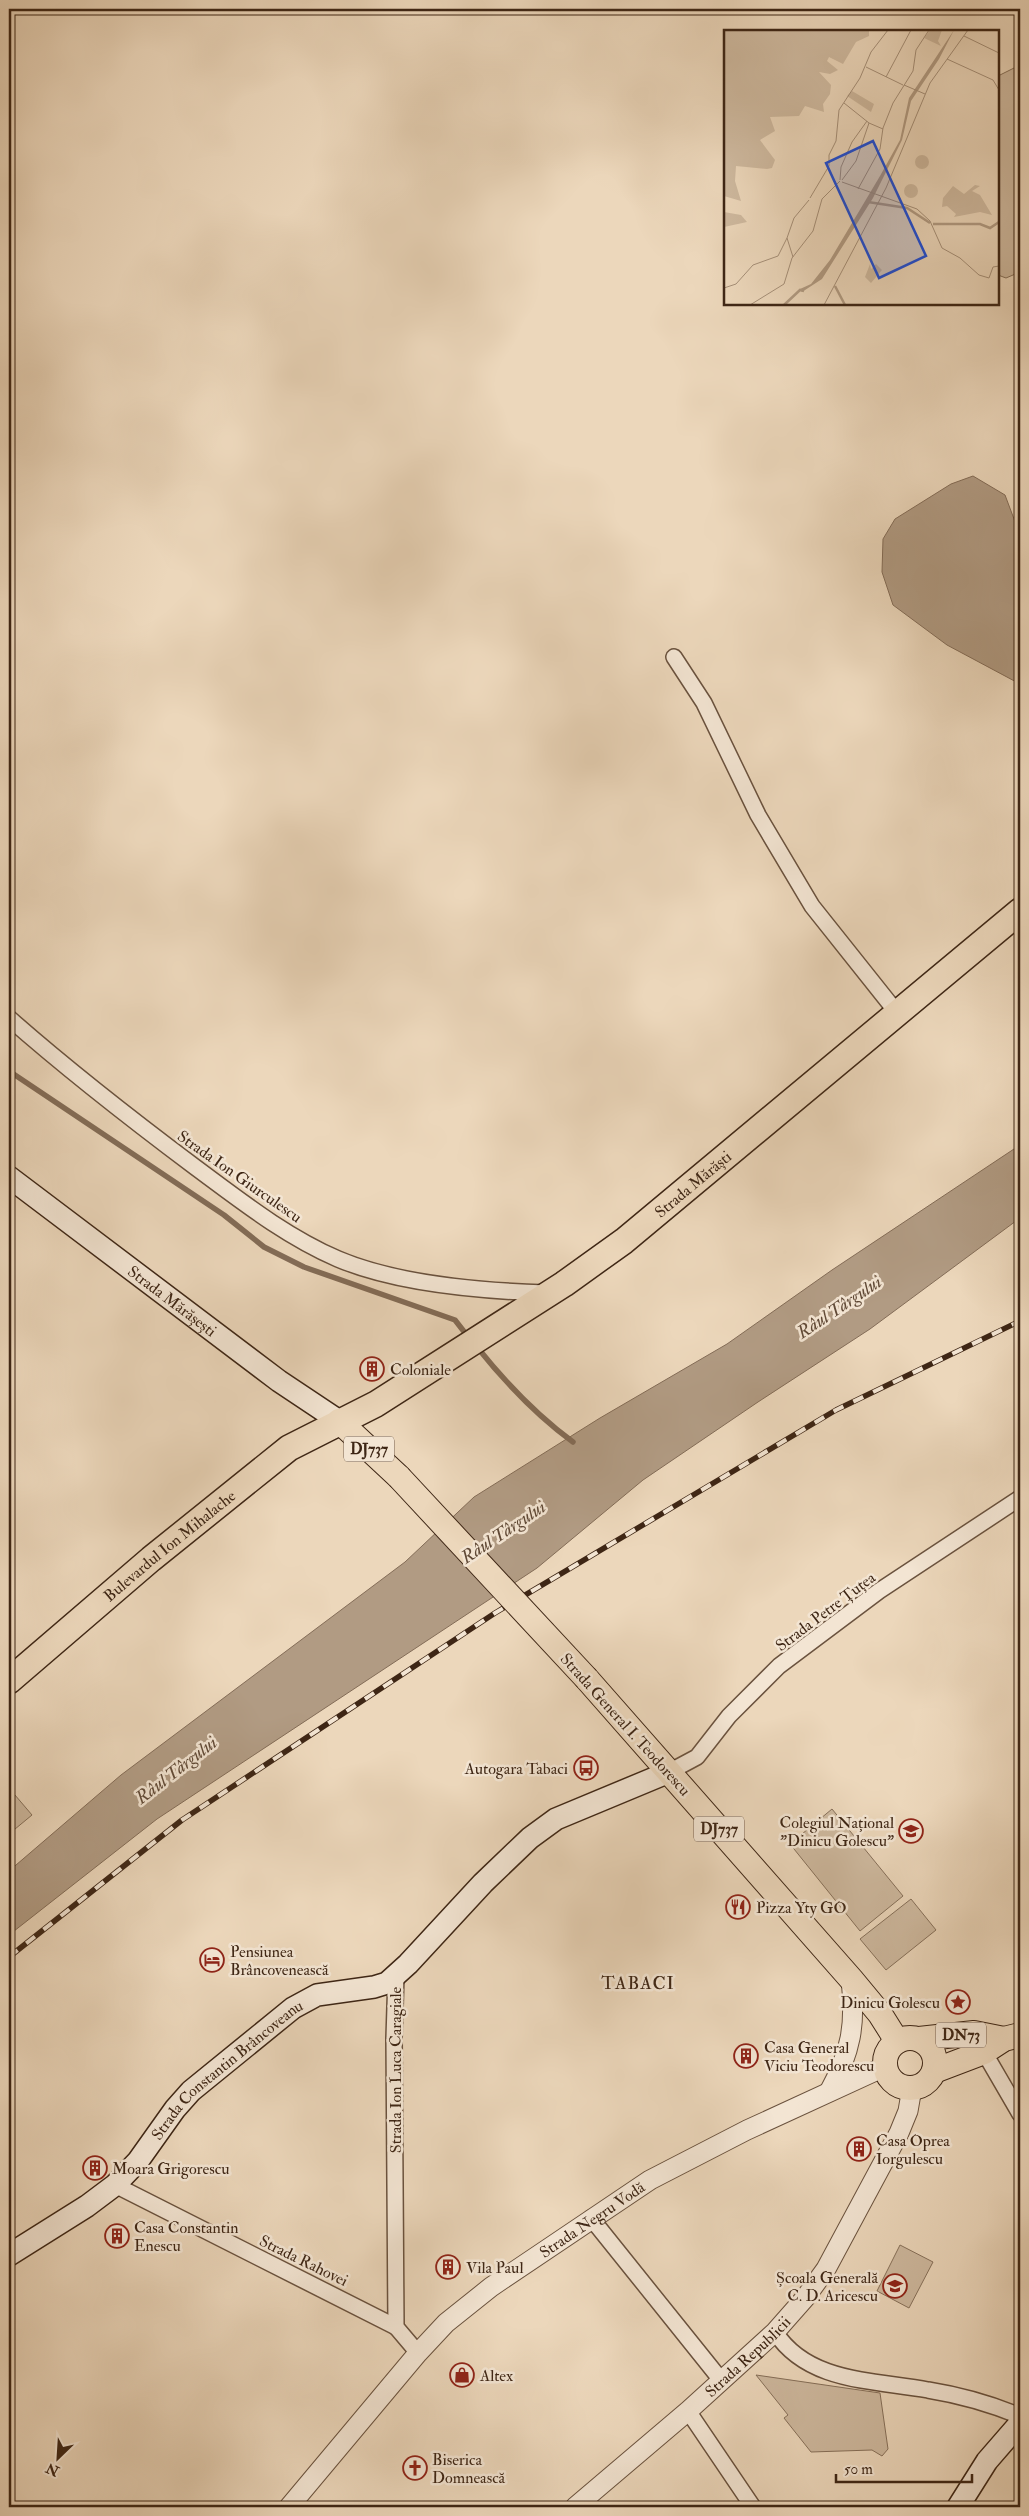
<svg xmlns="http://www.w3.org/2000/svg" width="1029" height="2516" font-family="'IM FELL Double Pica',serif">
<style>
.green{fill:#ceb99f;stroke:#86705a}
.water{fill:#b19b83;stroke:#836c57}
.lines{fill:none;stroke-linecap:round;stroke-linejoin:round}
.stream{stroke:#836c57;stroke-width:5.5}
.minor-casing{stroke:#6a523e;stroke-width:18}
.tertiary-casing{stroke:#6a523e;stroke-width:21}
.secondary-casing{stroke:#3e2615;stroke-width:24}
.primary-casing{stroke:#3e2615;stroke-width:26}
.trunk-casing{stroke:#3e2615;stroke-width:28}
.minor{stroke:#f3e5d3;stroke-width:15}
.tertiary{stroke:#f3e5d3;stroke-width:19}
.secondary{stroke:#f3e5d3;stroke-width:21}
.primary{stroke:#ecd7bb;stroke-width:24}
.trunk{stroke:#ecd7bb;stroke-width:25}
.rail-casing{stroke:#3e2615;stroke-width:5.5}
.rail{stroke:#f3e5d3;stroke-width:4;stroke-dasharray:11;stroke-linecap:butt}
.primary-bridge-casing{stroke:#3e2615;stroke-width:26;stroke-linecap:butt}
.primary-bridge{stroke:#ecd7bb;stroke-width:24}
.labels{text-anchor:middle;stroke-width:5;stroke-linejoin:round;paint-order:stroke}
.shield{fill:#f3e5d3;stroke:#745f4e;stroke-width:1}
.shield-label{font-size:15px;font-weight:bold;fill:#3e2615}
.street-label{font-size:16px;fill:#3e2615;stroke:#f3e5d3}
.poi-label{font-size:16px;fill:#3e2615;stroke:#f3e5d3;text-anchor:start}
.water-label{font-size:18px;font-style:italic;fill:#604936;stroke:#f3e5d3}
.neighbourhood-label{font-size:18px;letter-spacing:1px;fill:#3e2615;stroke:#f3e5d3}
.inset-river{fill:none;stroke:#b19b83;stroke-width:2.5}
.inset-road{fill:none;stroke:#a69079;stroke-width:1}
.view{fill:#1d4ed8;fill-opacity:0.15;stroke:#1d4ed8;stroke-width:2.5}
.inset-edge{fill:none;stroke:#3e2615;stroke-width:2.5}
</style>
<rect width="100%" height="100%" fill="#ecd7bb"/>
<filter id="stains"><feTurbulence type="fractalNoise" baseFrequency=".004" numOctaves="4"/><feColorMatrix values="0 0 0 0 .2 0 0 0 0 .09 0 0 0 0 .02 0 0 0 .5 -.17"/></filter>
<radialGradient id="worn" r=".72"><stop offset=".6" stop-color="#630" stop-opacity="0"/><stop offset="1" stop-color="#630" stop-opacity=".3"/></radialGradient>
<g class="green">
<polygon points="1020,65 1020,272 1006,278 998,275 998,76"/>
<polygon points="9,1788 32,1815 9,1834"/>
<polygon points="832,1809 903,1896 860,1931 790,1844"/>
<polygon points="911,1899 936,1930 886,1970 860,1939"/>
<polygon points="900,2245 933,2262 909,2308 877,2291"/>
<polygon points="756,2375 880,2393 888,2449 882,2456 872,2450 811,2452 784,2418 788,2415"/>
</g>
<g class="water">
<polygon points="973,476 1005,495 1020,535 1020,684 947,645 893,605 882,572 883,539 895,519 951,484"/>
<polygon points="1020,1145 1020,1218 870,1329 758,1402 643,1480 537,1568 157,1819 9,1935 9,1871 121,1775 405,1562 474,1497 600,1418 727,1344 832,1270"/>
</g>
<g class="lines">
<g class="stream">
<polyline points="9,1071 224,1215 264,1247 304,1267 455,1320 469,1338"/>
<path d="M 477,1347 C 505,1382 536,1415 573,1442"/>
</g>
<g class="minor-casing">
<g id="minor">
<polyline points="674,657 704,703 758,815 812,906 898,1014"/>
<path d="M 9,1018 C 68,1070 131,1119 195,1167 C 241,1201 285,1236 338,1259 C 397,1284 482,1291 546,1293"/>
<polyline points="669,1772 697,1757 729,1716 779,1666 879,1591 1020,1498"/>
<polyline points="396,1976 394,2038 396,2327 418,2353"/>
<polyline points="984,2052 1020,2114"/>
<polyline points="115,2185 396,2327"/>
<polyline points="591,2218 721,2380"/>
<path d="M 775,2332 C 808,2383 874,2380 928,2390 C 959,2395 991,2404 1020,2416"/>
<polyline points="688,2411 753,2507"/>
</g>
</g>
<g class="tertiary-casing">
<g id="tertiary">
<path d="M 829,2092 C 851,2052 856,2025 851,1979"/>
<path id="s1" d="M 289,2507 L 418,2353 L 446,2323 L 491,2287 L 650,2180 L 747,2130 L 884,2067"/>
<path id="s2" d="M 575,2507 L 688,2411 L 775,2332 L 805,2298 L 826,2269 L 899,2133 L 908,2111 L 912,2088"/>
</g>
</g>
<g class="secondary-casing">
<g id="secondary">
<path id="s3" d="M 9,1177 L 279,1381 L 339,1421"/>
<path id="s4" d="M 9,2255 L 87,2206 L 115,2185 L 138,2161 L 175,2109 L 191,2091 L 293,2008 L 317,1995 L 374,1987 L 387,1983 L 408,1964 L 483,1883 L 530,1838 L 556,1819 L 669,1772"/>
<polyline points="958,2507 987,2461 1020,2423"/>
</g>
</g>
<g class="primary-casing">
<g id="primary">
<polyline points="339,1421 399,1477"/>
<polyline points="587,1679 851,1979 880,2014 897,2041"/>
<circle cx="910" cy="2063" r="25"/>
<polyline points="919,2039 974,2033 1004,2039"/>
<polyline points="934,2071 984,2052 1004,2039 1020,2035"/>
</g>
</g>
<g class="trunk-casing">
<g id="trunk">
<path id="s5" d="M 9,1681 L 151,1559 L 289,1448 L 376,1404 L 564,1284 L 624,1241 L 1020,911"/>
</g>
</g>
<use href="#minor" class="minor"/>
<use href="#tertiary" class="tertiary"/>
<use href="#secondary" class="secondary"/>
<use href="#primary" class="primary"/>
<use href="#trunk" class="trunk"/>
<g class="rail-casing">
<polyline id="rail" points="9,1957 182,1820 495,1613 836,1410 1020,1321"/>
</g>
<use href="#rail" class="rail"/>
<g class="primary-bridge-casing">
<polyline id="primary-bridge" points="399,1477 587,1679"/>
</g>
<use href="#primary-bridge" class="primary-bridge"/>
</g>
<defs>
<g id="building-ring" transform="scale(1.25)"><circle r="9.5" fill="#f3e5d3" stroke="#8f2418" stroke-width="1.5"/><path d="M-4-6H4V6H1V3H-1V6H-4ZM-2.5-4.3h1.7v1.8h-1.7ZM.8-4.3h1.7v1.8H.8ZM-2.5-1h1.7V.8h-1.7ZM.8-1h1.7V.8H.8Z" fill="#8f2418"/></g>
<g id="bus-ring" transform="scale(1.25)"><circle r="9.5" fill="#f3e5d3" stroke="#8f2418" stroke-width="1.5"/><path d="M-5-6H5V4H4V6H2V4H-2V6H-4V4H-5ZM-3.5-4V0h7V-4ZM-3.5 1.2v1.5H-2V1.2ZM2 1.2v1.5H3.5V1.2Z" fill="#8f2418"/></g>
<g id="school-ring" transform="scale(1.25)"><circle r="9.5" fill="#f3e5d3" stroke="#8f2418" stroke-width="1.5"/><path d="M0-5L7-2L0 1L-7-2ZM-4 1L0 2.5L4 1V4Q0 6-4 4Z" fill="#8f2418"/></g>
<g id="restaurant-ring" transform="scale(1.25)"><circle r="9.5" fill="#f3e5d3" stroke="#8f2418" stroke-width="1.5"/><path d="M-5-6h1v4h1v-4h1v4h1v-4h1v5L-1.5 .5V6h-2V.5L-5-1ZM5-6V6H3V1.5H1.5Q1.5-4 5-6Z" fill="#8f2418"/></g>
<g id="hotel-ring" transform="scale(1.25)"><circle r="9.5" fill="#f3e5d3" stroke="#8f2418" stroke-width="1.5"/><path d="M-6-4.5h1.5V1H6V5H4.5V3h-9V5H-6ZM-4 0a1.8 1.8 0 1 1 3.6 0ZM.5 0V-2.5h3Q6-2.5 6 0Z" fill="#8f2418"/></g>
<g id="sight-ring" transform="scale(1.25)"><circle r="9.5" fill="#f3e5d3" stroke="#8f2418" stroke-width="1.5"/><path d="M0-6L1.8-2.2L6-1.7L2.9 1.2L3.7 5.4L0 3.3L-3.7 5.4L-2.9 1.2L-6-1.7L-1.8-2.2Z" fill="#8f2418"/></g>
<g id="shop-ring" transform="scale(1.25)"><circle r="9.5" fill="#f3e5d3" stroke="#8f2418" stroke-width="1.5"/><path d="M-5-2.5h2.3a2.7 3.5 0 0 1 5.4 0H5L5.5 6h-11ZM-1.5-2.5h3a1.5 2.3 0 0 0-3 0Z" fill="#8f2418"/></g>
<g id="church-ring" transform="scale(1.25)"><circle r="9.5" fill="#f3e5d3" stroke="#8f2418" stroke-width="1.5"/><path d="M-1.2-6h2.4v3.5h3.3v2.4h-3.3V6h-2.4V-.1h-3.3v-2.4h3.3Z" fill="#8f2418"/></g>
</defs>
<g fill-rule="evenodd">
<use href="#building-ring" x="372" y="1369"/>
<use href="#bus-ring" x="586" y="1768"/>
<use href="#school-ring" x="911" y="1831"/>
<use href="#restaurant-ring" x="738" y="1907"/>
<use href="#hotel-ring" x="212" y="1960"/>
<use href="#sight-ring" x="958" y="2002"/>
<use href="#building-ring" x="746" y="2056"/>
<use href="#building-ring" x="859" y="2149"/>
<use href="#building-ring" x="95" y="2168"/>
<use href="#building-ring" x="117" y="2236"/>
<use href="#building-ring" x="448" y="2267"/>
<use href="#school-ring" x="895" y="2286"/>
<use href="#shop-ring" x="462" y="2375"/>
<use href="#church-ring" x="415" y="2468"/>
</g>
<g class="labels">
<g class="shield">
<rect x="344" y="1436.5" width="50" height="25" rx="4"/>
<rect x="694" y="1816.5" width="50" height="25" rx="4"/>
<rect x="936" y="2022.5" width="50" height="25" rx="4"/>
</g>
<g class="shield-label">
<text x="369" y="1454">DJ737</text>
<text x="719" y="1834">DJ737</text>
<text x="961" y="2040">DN73</text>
</g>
<g class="street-label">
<text transform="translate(240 1176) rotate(35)" y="6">Strada Ion Giurculescu</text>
<text dy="6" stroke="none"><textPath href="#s5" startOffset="848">Strada Mărăști</textPath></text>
<text dy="6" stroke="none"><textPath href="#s3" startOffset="205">Strada Mărășești</textPath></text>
<text dy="6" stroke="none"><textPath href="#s5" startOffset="210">Bulevardul Ion Mihalache</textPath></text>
<text transform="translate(825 1611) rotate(-37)" y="6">Strada Petre Țuțea</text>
<text transform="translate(626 1724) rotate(48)" y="6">Strada General I. Teodorescu</text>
<text transform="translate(395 2070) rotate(-90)" y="6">Strada Ion Luca Caragiale</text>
<text dy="6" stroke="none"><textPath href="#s4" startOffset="289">Strada Constantin Brâncoveanu</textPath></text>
<text dy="6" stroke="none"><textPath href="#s1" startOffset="421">Strada Negru Vodă</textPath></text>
<text transform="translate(304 2260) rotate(26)" y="6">Strada Rahovei</text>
<text dy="6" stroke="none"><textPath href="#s2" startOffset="229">Strada Republicii</textPath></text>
</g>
<g class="poi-label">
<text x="390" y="1375">Coloniale</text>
<text x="568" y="1774" text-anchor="end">Autogara Tabaci</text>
<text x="894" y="1828" text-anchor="end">Colegiul Național<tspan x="894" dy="18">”Dinicu Golescu”</tspan></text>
<text x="756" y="1913">Pizza Yty GO</text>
<text x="230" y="1957">Pensiunea<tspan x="230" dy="18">Brâncovenească</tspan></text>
<text x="940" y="2008" text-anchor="end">Dinicu Golescu</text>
<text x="764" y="2053">Casa General<tspan x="764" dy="18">Viciu Teodorescu</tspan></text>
<text x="876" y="2146">Casa Oprea<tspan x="876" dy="18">Iorgulescu</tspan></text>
<text x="112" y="2174">Moara Grigorescu</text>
<text x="134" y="2233">Casa Constantin<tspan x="134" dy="18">Enescu</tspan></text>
<text x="466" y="2273">Vila Paul</text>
<text x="878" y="2283" text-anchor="end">Școala Generală<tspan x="878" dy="18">C. D. Aricescu</tspan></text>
<text x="480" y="2381">Altex</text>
<text x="432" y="2465">Biserica<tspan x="432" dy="18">Domnească</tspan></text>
</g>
<g class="water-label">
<text transform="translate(839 1307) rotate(-34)" y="6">Râul Târgului</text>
<text transform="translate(503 1532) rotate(-34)" y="6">Râul Târgului</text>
<text transform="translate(176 1770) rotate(-38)" y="6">Râul Târgului</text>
</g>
<g class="neighbourhood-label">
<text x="638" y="1989">TABACI</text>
</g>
</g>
<g transform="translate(724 30)">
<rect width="275" height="275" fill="#ecd7bb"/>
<path d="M 0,0 L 145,0 L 145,6 L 132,12 L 119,34 L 105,27 L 103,31 L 114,40 L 106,44 L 95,42 L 107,55 L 106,64 L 99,74 L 100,82 L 81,76 L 75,86 L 46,87 L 51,101 L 36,110 L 51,130 L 48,138 L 43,139 L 12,136 L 11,151 L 17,171 L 0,166 ZM 206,0 L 218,0 L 214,11 L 217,16 L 200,8 ZM 128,61 L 150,74 L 147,82 L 123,66 ZM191 132a7 7 0 1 1 14 0a7 7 0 1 1-14 0ZM180 161a7 7 0 1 1 14 0a7 7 0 1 1-14 0ZM 251,155 L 256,156 L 248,161 L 256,165 L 268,185 L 256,182 L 230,187 L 232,184 L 223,176 L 218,177 L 219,168 L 229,156 L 240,164 ZM 0,182 L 17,185 L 23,192 L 0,197 ZM 146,234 L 147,239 L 152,234 L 158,240 L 147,253 L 141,247 Z" fill="#ceb99f"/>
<path d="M 230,0 L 215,29 L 187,71 L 178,110 L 149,168 L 98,249 L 78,262 L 76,259 L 87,254 L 106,230 L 156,146 L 176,110 L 185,68 Z" fill="#b19b83"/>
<path class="inset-river" d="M 144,172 L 183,178 L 206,193M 209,194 L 256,194 L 266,198 L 275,192M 111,256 L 121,275M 60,275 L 76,260 L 80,261"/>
<path class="inset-road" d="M 240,6 L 275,23M 223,29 L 269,50 L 275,60M 142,37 L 179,55M 162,47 L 187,0M 180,55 L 201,64M 120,73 L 145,93 L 159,99M 116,150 L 117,137 L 128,112 L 143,91M 118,150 L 132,131 L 145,93M 118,152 L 193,179 L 206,191 L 218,218 L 236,228 L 255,245 L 265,248 L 269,237 L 275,236M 134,159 L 156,119 L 159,98 L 169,73 L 189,41 L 192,20 L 205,0M 86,168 L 105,136 L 105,125 L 112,111 L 115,80 L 136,48 L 147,22 L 164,0M 69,227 L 63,208 L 70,188 L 85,170M 0,258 L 12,254 L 29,235 L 54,226 L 63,208M 26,275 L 60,254 L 68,228 L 89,201 L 98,169 L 116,151M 100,275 L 162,158 L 206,53 L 244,0"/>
<path class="view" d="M 149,111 L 202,226 L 155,248 L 102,133 Z"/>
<rect width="275" height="275" class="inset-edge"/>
</g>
<rect width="1029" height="2516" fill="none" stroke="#ecd7bb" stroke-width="30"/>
<rect x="10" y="10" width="1009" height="2496" fill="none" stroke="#3e2615" stroke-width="2.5"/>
<rect x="15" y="15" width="999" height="2486" fill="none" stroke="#3e2615"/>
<g transform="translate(58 2458) rotate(205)" stroke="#f3e5d3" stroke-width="4" paint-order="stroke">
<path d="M0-4L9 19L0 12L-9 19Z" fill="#3e2615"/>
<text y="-8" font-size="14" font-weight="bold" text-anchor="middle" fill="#3e2615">N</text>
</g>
<path d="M836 2474v8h136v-8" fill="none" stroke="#3e2615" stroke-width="2.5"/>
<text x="844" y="2474" font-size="15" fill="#3e2615" stroke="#f3e5d3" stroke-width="4" paint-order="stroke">50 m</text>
<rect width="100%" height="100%" filter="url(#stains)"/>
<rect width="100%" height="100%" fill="url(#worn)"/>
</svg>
